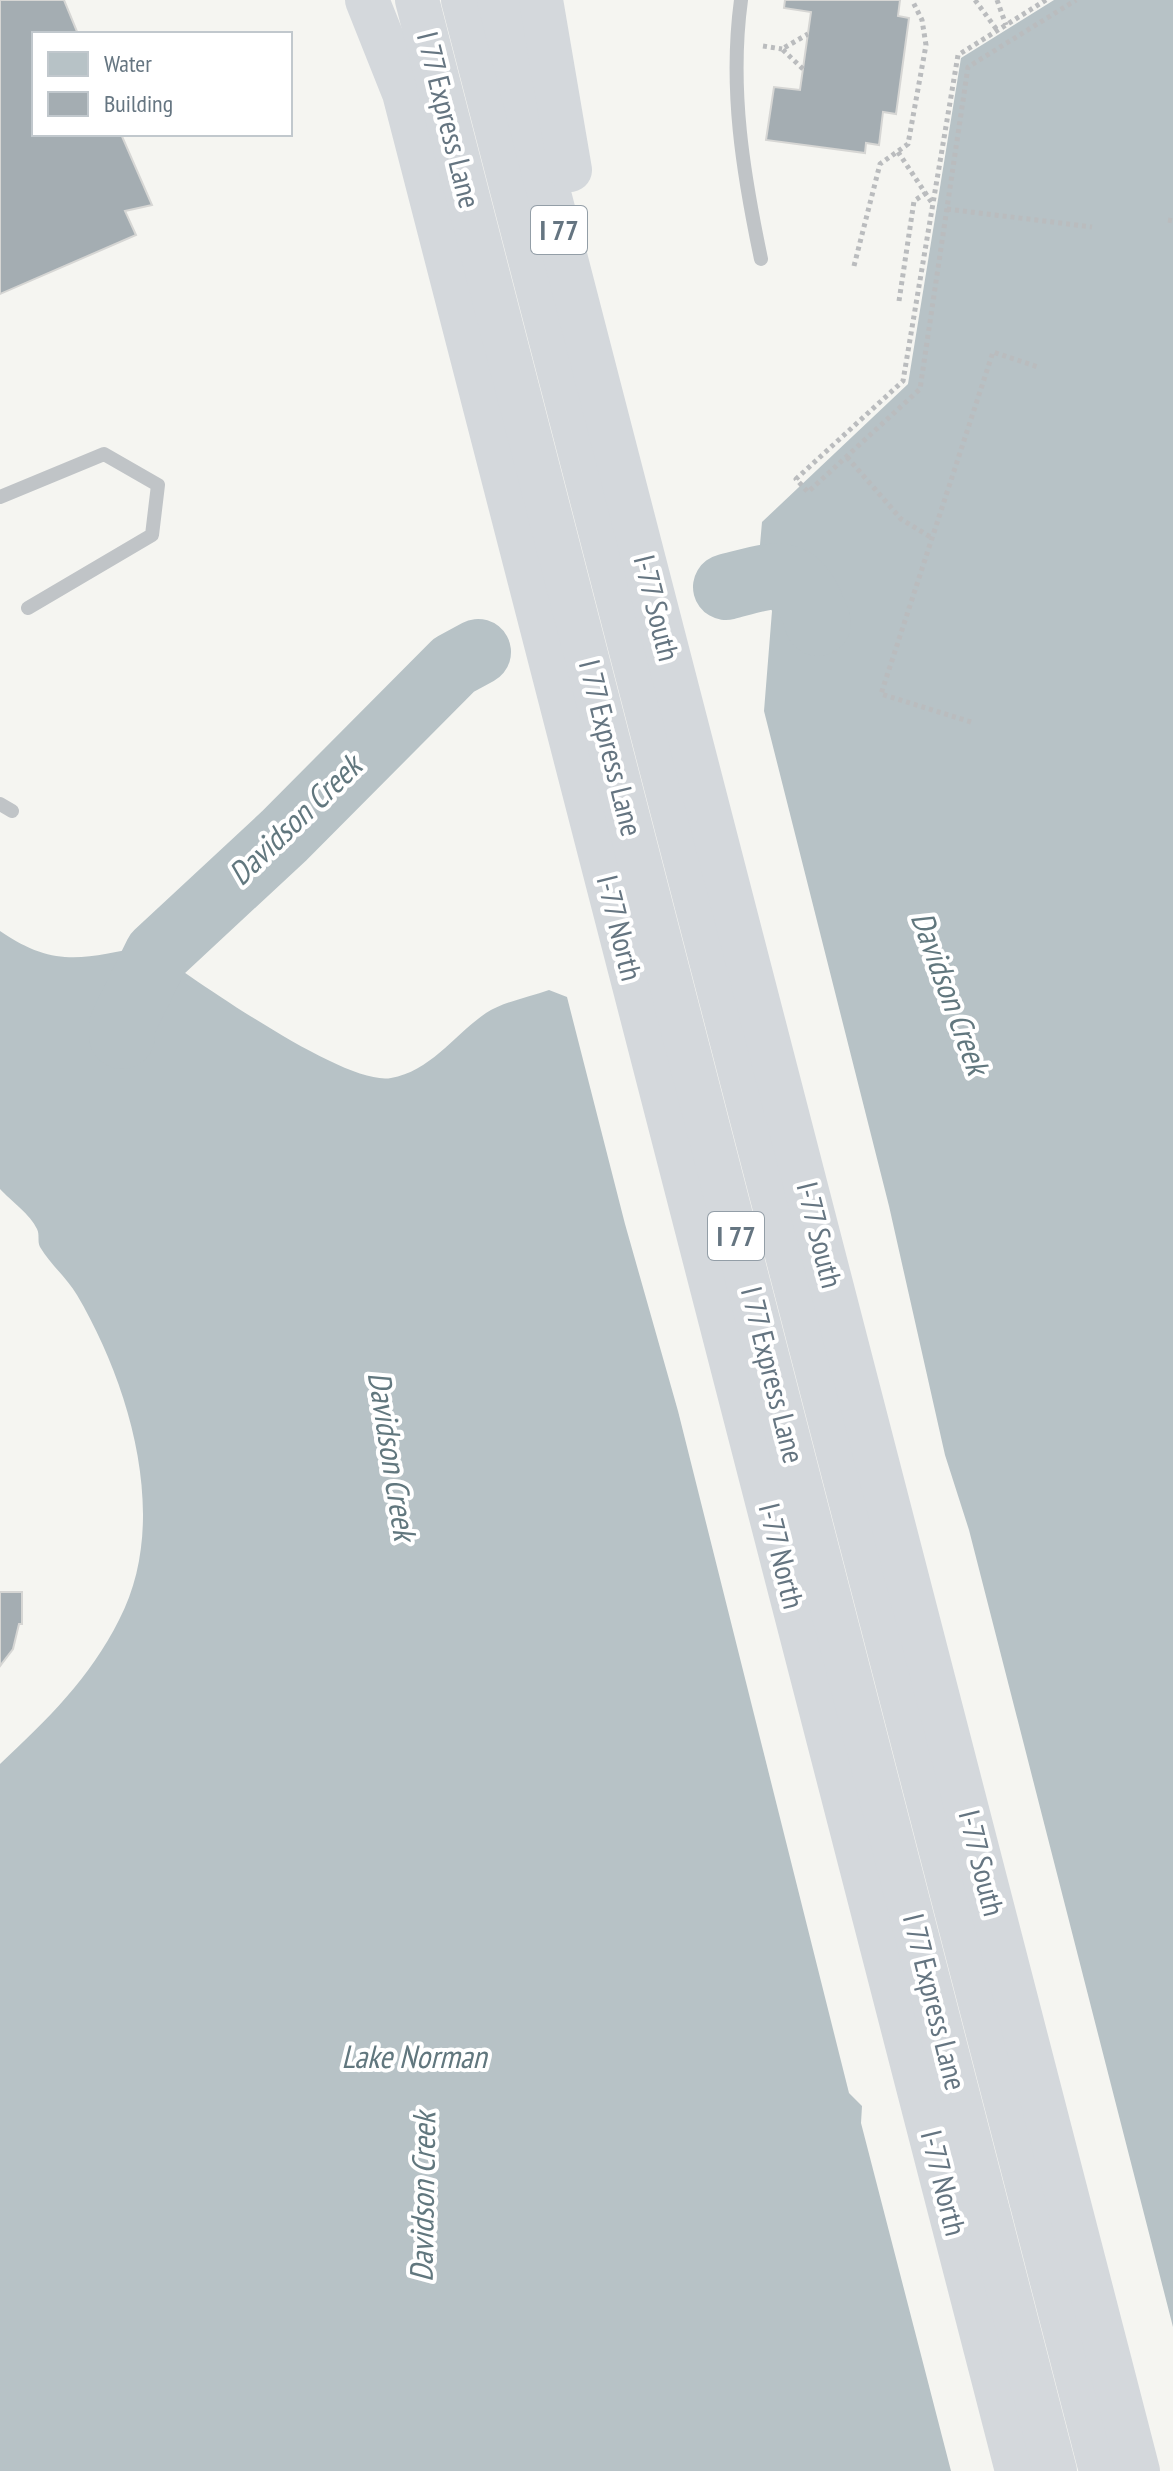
<svg xmlns="http://www.w3.org/2000/svg" width="1173" height="2471" font-family="'PT Sans Narrow',sans-serif">
<style>
.water{fill:#b7c2c6}
.lines{fill:none;stroke-linecap:round;stroke-linejoin:round}
.river{stroke:#b7c2c6;stroke-width:66}
.building{fill:#a4adb2;stroke:#d6d6d4;stroke-width:2}
.path{stroke:#babcbe;stroke-width:5;stroke-dasharray:4 4;stroke-linecap:butt}
.lane{stroke:#c0c4c7;stroke-width:14}
.highway{stroke:#d4d8dc;stroke-width:44}
.labels{text-anchor:middle;stroke-width:8;stroke-linejoin:round;paint-order:stroke}
.shield{fill:#fff;stroke:#939ea7;stroke-width:2}
.shield-label{font-size:28px;font-weight:bold;fill:#657581}
.street-label{font-size:30px;fill:#657581;stroke:#fff}
.water-label{font-size:32px;font-style:italic;fill:#61777e;stroke:#fff}
</style>
<rect width="100%" height="100%" fill="#f5f5f1"/>
<g class="water">
<polygon points="1054,0 1173,0 1173,2327 969,1530 945,1455 889,1206 764,711 772,611 757,579 762,522 908,384 961,58"/>
<path d="M 0,931 C 55,969 85,958 146,946 C 190,976 344,1087 391,1078 C 431,1071 455,1034 486,1013 C 503,1002 529,997 549,990 L 567,997 L 625,1224 L 678,1411 L 849,2093 L 862,2106 L 861,2123 L 951,2471 L 0,2471 L 0,1764 C 47,1720 90,1678 119,1620 C 171,1521 130,1385 77,1295 C 67,1278 50,1264 40,1247 C 37,1241 40,1235 37,1229 C 31,1215 11,1201 0,1189 Z"/>
</g>
<g class="lines">
<g class="river">
<path d="M 726,587 C 781,573 797,563 818,623"/>
<polyline points="122,1036 122,1025 157,954 284,836 454,665 478,652"/>
</g>
</g>
<g class="building">
<polygon points="0,0 64,0 78,34 34,34 34,134 121,134 152,205 125,211 136,235 0,294"/>
<polygon points="785,0 900,0 898,16 909,18 896,114 883,112 879,145 866,143 865,153 766,140 774,87 800,90 811,12 784,8"/>
<polygon points="0,1592 22,1592 22,1624 19,1624 13,1649 0,1666"/>
</g>
<g class="lines">
<g class="path">
<polyline points="975,0 997,30"/>
<polyline points="997,0 1006,25"/>
<polyline points="1046,0 958,55 903,381 796,479 808,492 920,389 968,67 1076,0"/>
<polyline points="763,46 782,49"/>
<polyline points="803,69 782,49 808,34"/>
<polyline points="898,152 932,203"/>
<polyline points="947,209 1092,227"/>
<polyline points="1168,220 1173,221"/>
<polyline points="854,266 880,164 908,144 926,45 922,20 912,0"/>
<polyline points="899,301 914,201 926,193"/>
<polyline points="847,457 901,519 932,538"/>
<polyline points="971,722 881,694 993,352 1038,367"/>
</g>
<g class="lane">
<path d="M 741,0 C 729,88 743,173 761,259"/>
<polyline points="0,497 104,454 158,485 152,535 28,608"/>
<polyline points="0,804 12,811"/>
</g>
<g class="highway">
<polyline points="367,0 404,93 1017,2471"/>
<polyline points="417,0 1055,2471"/>
<polyline points="463,0 1101,2471"/>
<polyline points="499,0 1138,2471"/>
<polyline points="541,0 570,170"/>
</g>
</g>
<g class="labels">
<g class="shield">
<rect x="531" y="206" width="56" height="48" rx="6"/>
<rect x="708" y="1212" width="56" height="48" rx="6"/>
</g>
<g class="shield-label">
<text x="559" y="240">I 77</text>
<text x="736" y="1246">I 77</text>
</g>
<g class="street-label">
<text transform="translate(448 120) rotate(76)" y="10">I 77 Express Lane</text>
<text transform="translate(656 608) rotate(76)" y="10">I-77 South</text>
<text transform="translate(610 748) rotate(76)" y="10">I 77 Express Lane</text>
<text transform="translate(619 928) rotate(76)" y="10">I-77 North</text>
<text transform="translate(819 1235) rotate(76)" y="10">I-77 South</text>
<text transform="translate(772 1375) rotate(76)" y="10">I 77 Express Lane</text>
<text transform="translate(781 1556) rotate(76)" y="10">I-77 North</text>
<text transform="translate(981 1863) rotate(76)" y="10">I-77 South</text>
<text transform="translate(934 2002) rotate(76)" y="10">I 77 Express Lane</text>
<text transform="translate(943 2183) rotate(76)" y="10">I-77 North</text>
</g>
<g class="water-label">
<text transform="translate(295 820) rotate(-44)" y="11">Davidson Creek</text>
<text transform="translate(950 993) rotate(70)" y="11">Davidson Creek</text>
<text transform="translate(392 1456) rotate(81)" y="11">Davidson Creek</text>
<text x="414" y="2068">Lake Norman</text>
<text transform="translate(423 2197) rotate(-89)" y="11">Davidson Creek</text>
</g>
</g>
<rect x="32" y="32" width="260" height="104" fill="#ffffff" stroke="#c1c8cd" stroke-width="2"/>
<rect x="48" y="52" width="40" height="24" fill="#b7c2c6" stroke="#c1c8cd" stroke-width="2"/>
<text x="104" y="72" font-size="24" fill="#657581">Water</text>
<rect x="48" y="92" width="40" height="24" fill="#a4adb2" stroke="#c1c8cd" stroke-width="2"/>
<text x="104" y="112" font-size="24" fill="#657581">Building</text>
</svg>
